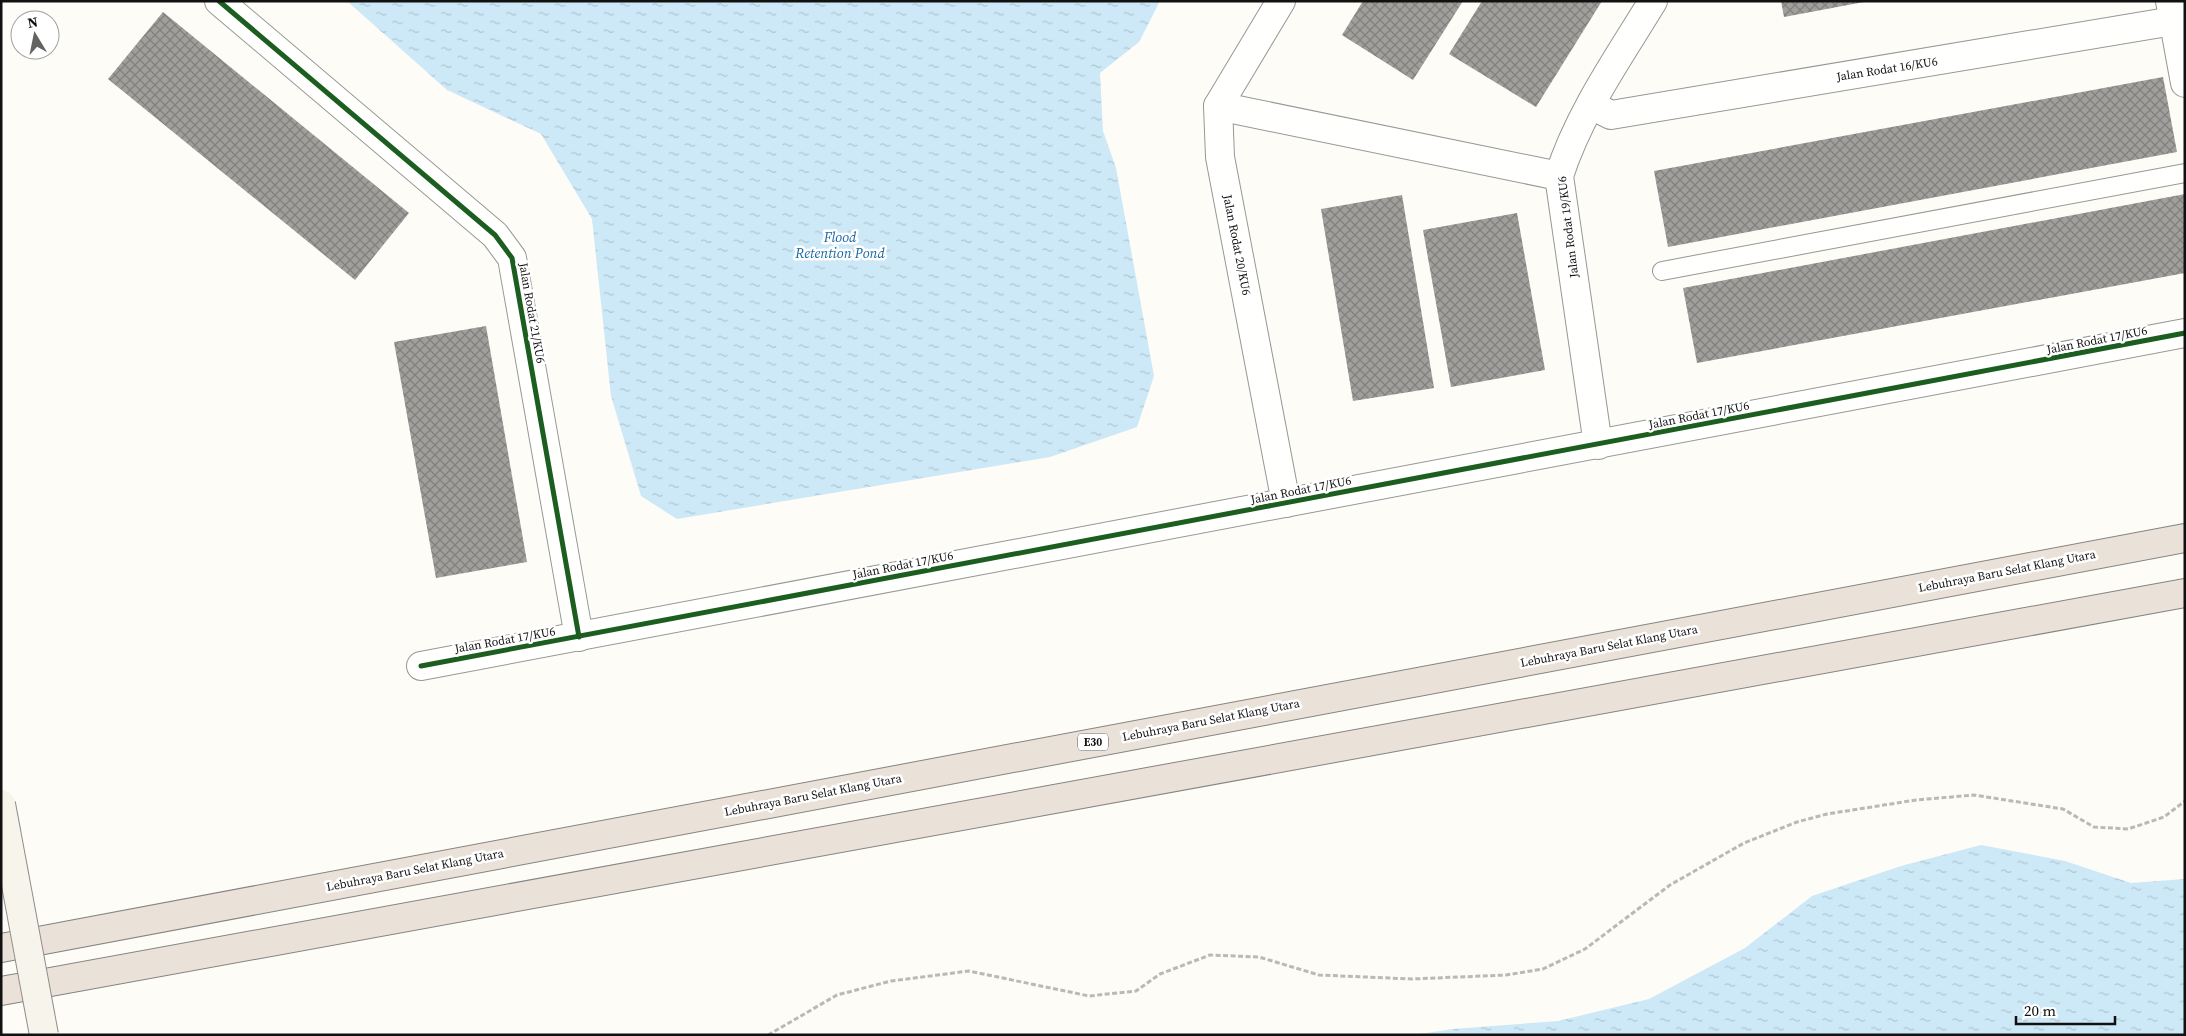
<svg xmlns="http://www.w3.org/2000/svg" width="2186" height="1036" font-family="'Source Serif 4',serif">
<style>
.water{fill:url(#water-ripples)}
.building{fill:url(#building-cross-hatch)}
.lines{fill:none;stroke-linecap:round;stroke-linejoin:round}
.lane-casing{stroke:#979795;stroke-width:20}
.street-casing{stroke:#979795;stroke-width:30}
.highway-casing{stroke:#858482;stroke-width:30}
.path{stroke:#b9b9b8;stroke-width:3;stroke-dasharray:5 2.5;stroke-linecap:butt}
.lane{stroke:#fffffe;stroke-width:18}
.street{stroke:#fffffe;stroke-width:28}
.highway{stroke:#eae1d8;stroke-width:28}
.secondary-bridge-casing{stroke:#8e8d8b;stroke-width:30;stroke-linecap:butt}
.secondary-bridge{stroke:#f6f4eb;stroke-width:28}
.cycleway-casing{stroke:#fff;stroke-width:8}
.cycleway{stroke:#1b5e20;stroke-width:5}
.labels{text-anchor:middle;stroke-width:5;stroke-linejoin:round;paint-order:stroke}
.shield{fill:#fff;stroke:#585858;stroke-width:1}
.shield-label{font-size:11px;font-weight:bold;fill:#111}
.street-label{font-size:12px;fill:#111;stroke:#fff}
.water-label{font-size:14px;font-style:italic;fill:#1768a6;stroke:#fff}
</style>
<defs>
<pattern id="water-ripples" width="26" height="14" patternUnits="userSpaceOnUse" patternTransform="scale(1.25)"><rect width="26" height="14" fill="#cde8f7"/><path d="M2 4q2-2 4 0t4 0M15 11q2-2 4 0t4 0" fill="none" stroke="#afc6d3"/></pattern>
<pattern id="building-cross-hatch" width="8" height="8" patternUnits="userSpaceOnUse" patternTransform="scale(1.25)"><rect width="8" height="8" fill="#a19f9c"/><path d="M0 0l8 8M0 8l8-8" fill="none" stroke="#82807e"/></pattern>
</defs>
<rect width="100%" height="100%" fill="#fdfcf7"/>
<g class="water">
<polygon points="347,1 1160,1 1139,42 1100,73 1103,131 1116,168 1154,376 1137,427 1050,457 677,519 641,496 611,396 592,219 541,134 447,90"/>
<polygon points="1981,845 2065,861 2131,883 2185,879 2185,1035 1413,1035 1453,1029 1558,1021 1649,999 1745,948 1812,896 1901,866"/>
</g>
<g class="building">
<polygon points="1363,1 1463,1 1413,80 1342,35"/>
<polygon points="1482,1 1602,1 1536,107 1449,54"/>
<polygon points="1781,1 1863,1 1864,2 1784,17"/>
<polygon points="163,12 409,213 355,280 108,79"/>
<polygon points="2163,77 2177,152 1668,247 1654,171"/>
<polygon points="2185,194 2185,273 1697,363 1683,288"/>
<polygon points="1402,195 1434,388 1353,401 1321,209"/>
<polygon points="1517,213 1545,370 1451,387 1423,230"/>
<polygon points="486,326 527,562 436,578 394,342"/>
</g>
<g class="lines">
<g class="lane-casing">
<polyline id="lane" points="1662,271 2185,173"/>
</g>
<g class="street-casing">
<g id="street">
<polyline points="219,1 495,235 512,258 579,637"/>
<polyline points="1281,1 1218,106 1220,157 1286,503"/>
<polyline points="2170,1 2185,83"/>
<polyline points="1591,105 1611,115 2185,19"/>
<polyline points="1218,106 1559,176"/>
<path d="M 1598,445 L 1559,176 C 1579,113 1619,57 1653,1"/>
<polyline points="421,666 2185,333"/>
</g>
</g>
<g class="highway-casing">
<g id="highway">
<polyline points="1,948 2185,538"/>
<polyline points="1,991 2185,593"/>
</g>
</g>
<polyline class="path" points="768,1035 837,995 891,981 969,971 1089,996 1136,991 1160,974 1210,955 1259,957 1319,975 1412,979 1506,975 1543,969 1585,949 1670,885 1744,843 1797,822 1827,814 1916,800 1974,795 2063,809 2094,827 2128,829 2164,817 2185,801"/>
<use href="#lane" class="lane"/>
<use href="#street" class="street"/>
<use href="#highway" class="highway"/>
<g class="secondary-bridge-casing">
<polyline id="secondary-bridge" points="1,804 44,1035"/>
</g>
<use href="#secondary-bridge" class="secondary-bridge"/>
<g class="cycleway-casing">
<g id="cycleway">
<polyline points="219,1 495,235 512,258 579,637"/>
<polyline points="421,666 2185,333"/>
</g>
</g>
<use href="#cycleway" class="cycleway"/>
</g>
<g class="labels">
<rect class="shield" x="1078" y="733.5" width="30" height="17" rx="4"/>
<g class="shield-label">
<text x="1093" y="746">E30</text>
</g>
<g class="street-label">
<text transform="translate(1887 69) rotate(-9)" y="4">Jalan Rodat 16/KU6</text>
<text transform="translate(1568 227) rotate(-97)" y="4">Jalan Rodat 19/KU6</text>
<text transform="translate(1237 245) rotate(79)" y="4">Jalan Rodat 20/KU6</text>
<text transform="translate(532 313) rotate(80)" y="4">Jalan Rodat 21/KU6</text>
<text transform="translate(2097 340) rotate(-11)" y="4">Jalan Rodat 17/KU6</text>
<text transform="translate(1699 415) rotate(-11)" y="4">Jalan Rodat 17/KU6</text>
<text transform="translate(1301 490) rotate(-11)" y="4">Jalan Rodat 17/KU6</text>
<text transform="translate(903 565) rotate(-11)" y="4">Jalan Rodat 17/KU6</text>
<text transform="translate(2007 571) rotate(-11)" y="4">Lebuhraya Baru Selat Klang Utara</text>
<text transform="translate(505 640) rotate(-10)" y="4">Jalan Rodat 17/KU6</text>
<text transform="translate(1609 646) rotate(-11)" y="4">Lebuhraya Baru Selat Klang Utara</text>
<text transform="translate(1211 720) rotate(-11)" y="4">Lebuhraya Baru Selat Klang Utara</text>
<text transform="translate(813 795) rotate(-11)" y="4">Lebuhraya Baru Selat Klang Utara</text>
<text transform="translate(415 870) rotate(-11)" y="4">Lebuhraya Baru Selat Klang Utara</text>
</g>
<g class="water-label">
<text x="840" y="242">Flood<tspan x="840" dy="16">Retention Pond</tspan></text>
</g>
</g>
<rect width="2186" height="1036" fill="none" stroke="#111111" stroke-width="5"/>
<g transform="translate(35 35) rotate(350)"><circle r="24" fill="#ffffff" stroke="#a0a0a0"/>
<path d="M0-4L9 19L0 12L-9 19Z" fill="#646362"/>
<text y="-8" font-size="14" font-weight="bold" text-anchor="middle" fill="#111111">N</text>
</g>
<path d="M2016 1016v8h99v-8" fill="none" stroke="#111111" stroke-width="2.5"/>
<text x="2024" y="1016" font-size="15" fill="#111111" stroke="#ffffff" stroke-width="4" paint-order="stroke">20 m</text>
</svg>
